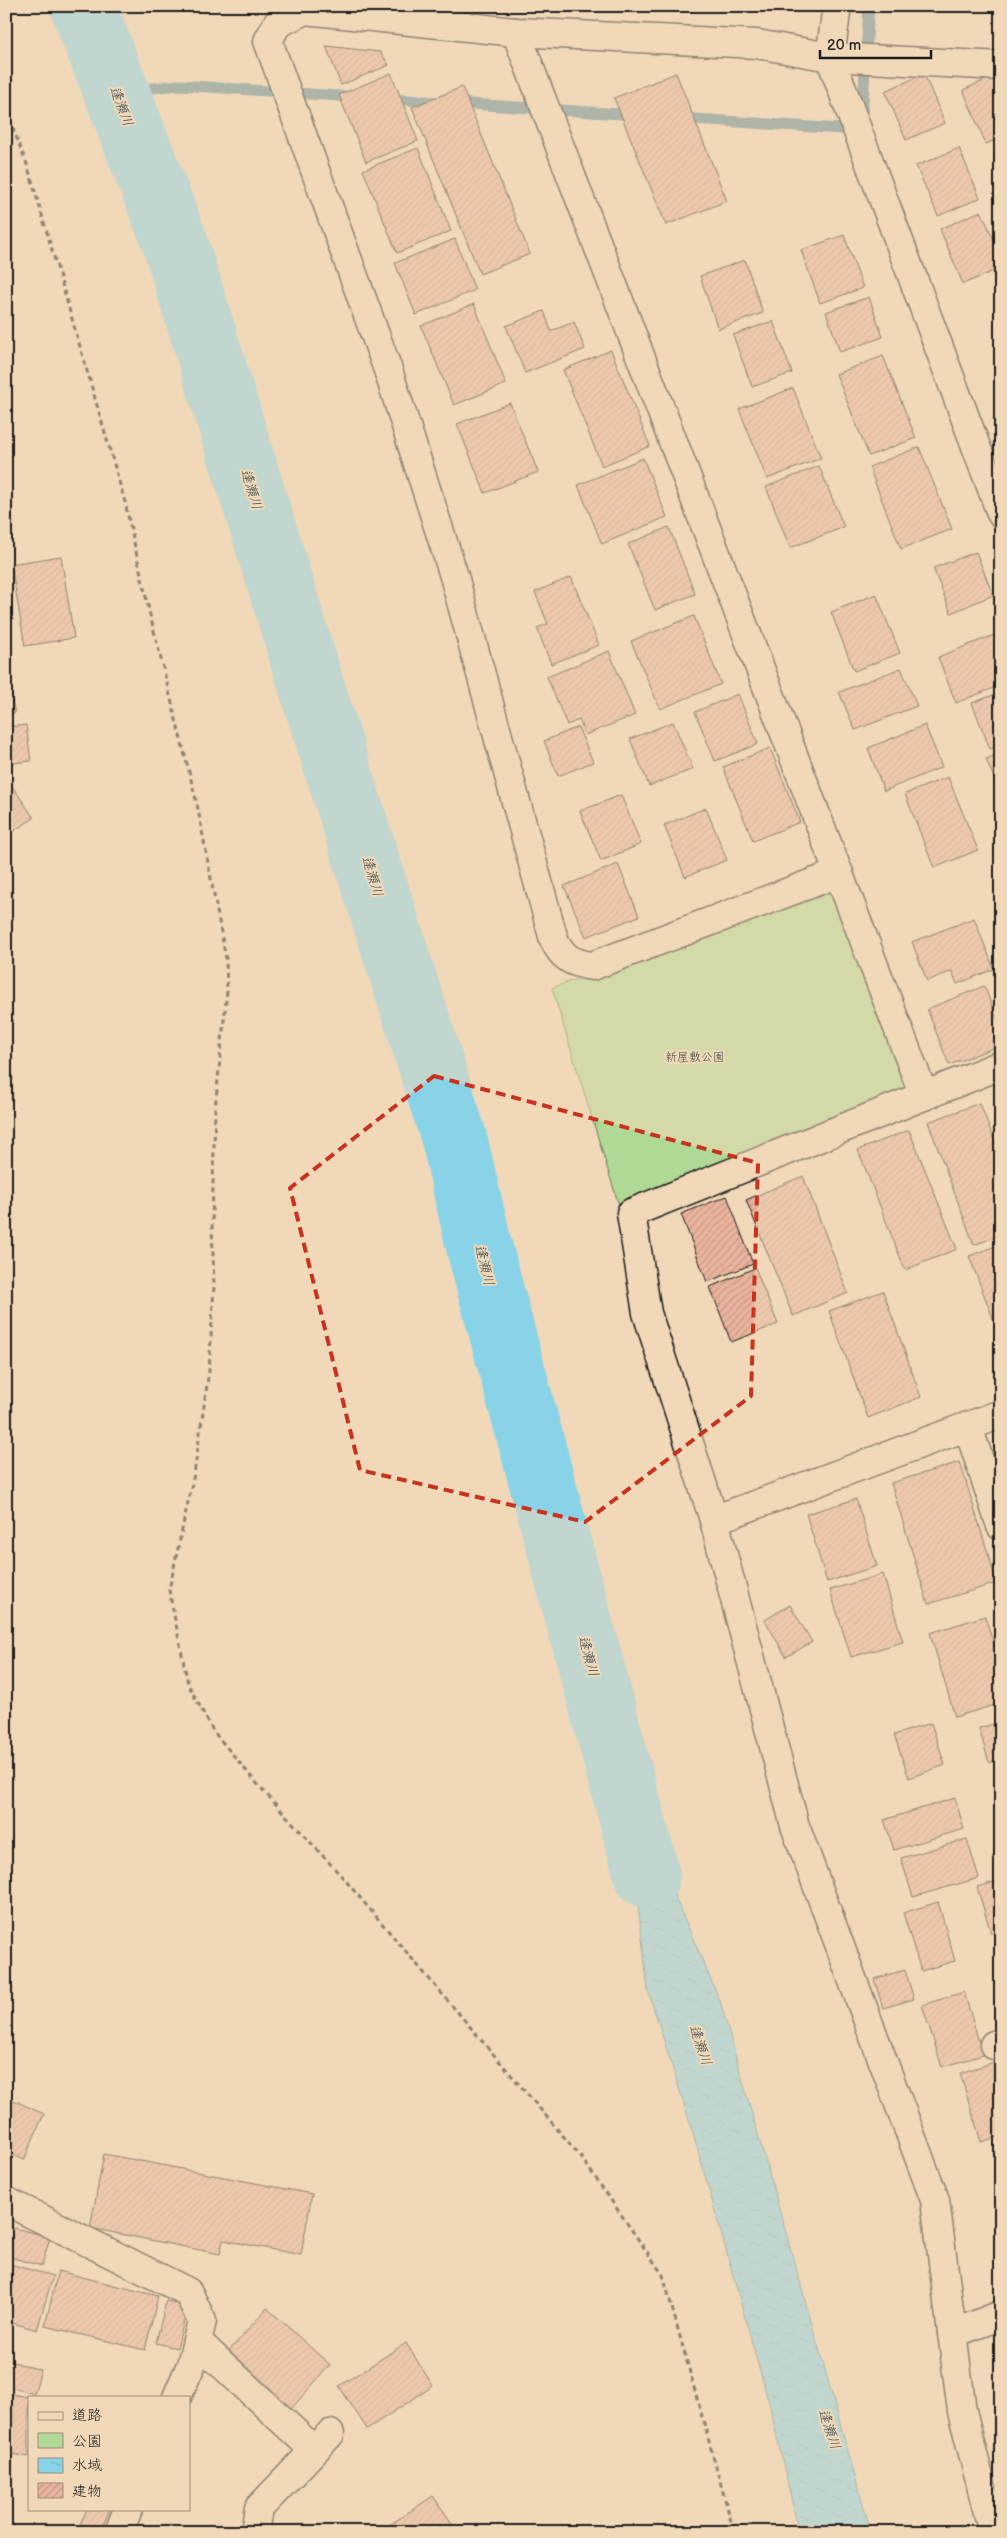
<svg xmlns="http://www.w3.org/2000/svg" width="1007" height="2538" font-family="'Balsamiq Sans','Klee One',sans-serif">
<style>
.park{fill:#b1d996;stroke:#667a59}
.water{fill:url(#water-ripples);stroke:#5d8a96}
.lines{fill:none;stroke-linecap:round;stroke-linejoin:round}
.stream{stroke:#5d8a96;stroke-width:11}
.river{stroke:#88d3e8;stroke-width:66}
.building{fill:url(#building-hatch);stroke:#1c1c1c}
.street-casing{stroke:#1c1c1c;stroke-width:31}
.path{stroke:#1c1c1c;stroke-width:3;stroke-dasharray:5 4;stroke-linecap:butt}
.street{stroke:#f0d8b8;stroke-width:28}
.marked{fill:none;stroke:#c8321e;stroke-width:4;stroke-dasharray:10 6;stroke-linejoin:round}
.labels{text-anchor:middle;stroke-width:4;stroke-linejoin:round;paint-order:stroke}
.park-label{font-size:12px;fill:#414b3a;stroke:#f0d8b8}
.water-label{font-size:14px;font-style:italic;fill:#374a4f;stroke:#f0d8b8}
</style>
<defs>
<pattern id="water-ripples" width="26" height="14" patternUnits="userSpaceOnUse" patternTransform="scale(1.25)"><rect width="26" height="14" fill="#88d3e8"/><path d="M2 4q2-2 4 0t4 0M15 11q2-2 4 0t4 0" fill="none" stroke="#75b5c6"/></pattern>
<pattern id="building-hatch" width="6" height="6" patternUnits="userSpaceOnUse" patternTransform="scale(1.25)"><rect width="6" height="6" fill="#e9b49d"/><path d="M-1 1l2-2M0 6l6-6M5 7l2-2" fill="none" stroke="#c79a87"/></pattern>
</defs>
<rect width="100%" height="100%" fill="#f0d8b8"/>
<filter id="ink" filterUnits="userSpaceOnUse"><feTurbulence type="fractalNoise" baseFrequency=".02" numOctaves="2"/><feDisplacementMap in="SourceGraphic" scale="10" xChannelSelector="R" yChannelSelector="G"/><feConvolveMatrix kernelMatrix="1 2 1 2 8 2 1 2 1" color-interpolation-filters="sRGB"/></filter>
<g filter="url(#ink)">
<polygon class="park" points="834,886 912,1091 620,1209 552,988"/>
<polygon class="water" points="623,1777 720,2001 871,2532 799,2532 769,2403 691,2126 648,1990"/>
<g class="lines">
<g class="stream">
<polyline points="116,92 179,85 354,97"/>
<polyline points="388,99 439,102"/>
<polyline points="455,103 636,115"/>
<polyline points="680,118 856,130"/>
<polyline points="862,119 869,6"/>
</g>
<polyline class="river" points="83,6 175,242 313,691 454,1138 481,1254 647,1875"/>
</g>
<g class="building">
<polygon points="326,46 380,52 389,65 341,85"/>
<polygon points="391,73 418,141 366,162 339,95"/>
<polygon points="676,73 727,201 666,225 614,98"/>
<polygon points="1001,73 1001,138 986,144 963,90"/>
<polygon points="924,74 945,123 906,140 885,91"/>
<polygon points="462,87 530,254 480,274 412,107"/>
<polygon points="418,148 451,231 397,253 363,170"/>
<polygon points="959,148 980,198 938,216 916,166"/>
<polygon points="1001,155 1001,172 994,157"/>
<polygon points="981,211 1001,255 1001,268 963,284 940,229"/>
<polygon points="844,235 863,288 820,303 801,250"/>
<polygon points="455,239 475,290 416,315 395,263"/>
<polygon points="745,260 763,313 718,329 700,276"/>
<polygon points="869,297 883,337 840,352 826,312"/>
<polygon points="474,304 506,384 454,405 421,326"/>
<polygon points="544,311 551,331 574,322 585,349 525,373 506,326"/>
<polygon points="773,321 792,373 752,387 733,335"/>
<polygon points="611,350 650,446 602,466 563,370"/>
<polygon points="883,356 916,438 869,456 836,374"/>
<polygon points="793,388 821,458 767,479 739,409"/>
<polygon points="510,403 538,472 485,493 457,424"/>
<polygon points="919,447 952,529 901,549 869,467"/>
<polygon points="643,458 667,517 602,544 578,485"/>
<polygon points="819,466 844,527 790,548 766,487"/>
<polygon points="669,527 695,594 655,610 628,544"/>
<polygon points="976,552 993,595 951,613 933,568"/>
<polygon points="61,556 74,638 25,646 11,564"/>
<polygon points="571,577 599,645 551,664 537,628 548,624 535,592"/>
<polygon points="876,594 900,653 854,671 831,612"/>
<polygon points="694,616 721,684 660,709 631,641"/>
<polygon points="999,633 1001,685 956,703 938,657"/>
<polygon points="609,651 635,715 585,735 579,720 567,725 547,677"/>
<polygon points="901,668 917,706 855,730 839,692"/>
<polygon points="6,675 15,713 6,715"/>
<polygon points="1001,692 1001,745 990,749 972,703"/>
<polygon points="738,694 758,744 715,761 695,712"/>
<polygon points="673,722 693,769 649,786 630,739"/>
<polygon points="26,725 31,761 6,764 6,727"/>
<polygon points="925,725 942,767 884,791 868,748"/>
<polygon points="578,727 593,762 558,776 544,741"/>
<polygon points="770,748 800,822 753,841 723,767"/>
<polygon points="1001,753 1001,795 986,759"/>
<polygon points="6,777 34,818 6,836"/>
<polygon points="948,777 978,850 934,868 905,794"/>
<polygon points="621,795 641,844 601,861 580,811"/>
<polygon points="706,808 727,860 685,877 664,825"/>
<polygon points="618,864 639,916 586,937 564,886"/>
<polygon points="1001,910 1001,925 995,912"/>
<polygon points="974,918 994,969 957,984 952,971 927,981 912,942"/>
<polygon points="984,986 1001,1028 1001,1045 949,1065 927,1009"/>
<polygon points="980,1103 1001,1158 1001,1235 974,1245 928,1122"/>
<polygon points="909,1130 957,1249 905,1270 858,1150"/>
<polygon points="803,1176 848,1293 793,1316 746,1200"/>
<polygon points="727,1196 753,1264 707,1282 681,1214"/>
<polygon points="1001,1244 1001,1339 969,1256"/>
<polygon points="755,1268 778,1324 731,1342 710,1287"/>
<polygon points="883,1291 921,1397 868,1418 829,1311"/>
<polygon points="960,1462 997,1583 928,1604 891,1483"/>
<polygon points="856,1499 877,1566 827,1582 806,1514"/>
<polygon points="883,1574 903,1642 851,1657 830,1590"/>
<polygon points="790,1605 812,1642 786,1657 765,1620"/>
<polygon points="985,1616 1001,1668 1001,1703 955,1717 930,1633"/>
<polygon points="1001,1722 1001,1759 989,1763 979,1728"/>
<polygon points="931,1723 945,1765 909,1778 894,1735"/>
<polygon points="955,1798 964,1829 894,1850 884,1820"/>
<polygon points="967,1839 979,1878 913,1897 901,1858"/>
<polygon points="1001,1880 1001,1930 991,1933 977,1887"/>
<polygon points="938,1902 955,1961 921,1971 903,1913"/>
<polygon points="1001,1952 1001,1969 996,1953"/>
<polygon points="905,1970 914,1999 883,2008 874,1979"/>
<polygon points="964,1992 983,2055 942,2067 922,2005"/>
<polygon points="1001,2060 1001,2136 981,2142 960,2073"/>
<polygon points="13,2100 44,2114 24,2160 6,2151 6,2114"/>
<polygon points="104,2154 312,2194 301,2255 223,2240 220,2254 90,2228"/>
<polygon points="6,2226 50,2237 42,2266 6,2256"/>
<polygon points="6,2263 53,2276 37,2330 6,2321"/>
<polygon points="58,2271 158,2296 145,2350 45,2326"/>
<polygon points="166,2301 188,2306 177,2348 156,2343"/>
<polygon points="267,2308 330,2365 290,2410 227,2353"/>
<polygon points="406,2343 433,2386 367,2429 339,2386"/>
<polygon points="6,2360 41,2370 34,2394 6,2386"/>
<polygon points="6,2393 29,2397 29,2457 6,2453"/>
<polygon points="433,2496 458,2532 379,2532"/>
<polygon points="87,2509 110,2509 100,2532 80,2524"/>
<polygon points="6,2521 15,2525 12,2532 6,2532"/>
</g>
<g class="lines">
<g class="street-casing">
<g id="street">
<polyline points="837,6 830,57 1001,513"/>
<polyline points="516,32 924,1096"/>
<path d="M 839,873 L 592,966 C 572,963 563,958 554,940 L 454,576 L 388,370 L 268,41 L 277,24 L 305,10 L 516,32 L 757,44 L 830,57 L 1001,66"/>
<polyline points="968,1427 1001,1526"/>
<polyline points="714,1520 1001,1414"/>
<polyline points="994,2045 1001,2043"/>
<polyline points="6,2201 188,2292 202,2321 191,2365 177,2397"/>
<polyline points="952,2334 1001,2315"/>
<polyline points="197,2341 314,2450"/>
<polyline points="119,2532 128,2509"/>
<polyline points="255,2532 259,2508 330,2434"/>
<polyline points="993,2532 962,2411 935,2200 795,1826 714,1520 647,1313 631,1213 1001,1065"/>
</g>
</g>
<polyline class="path" points="6,111 28,167 125,502 150,615 197,804 226,959 227,991 215,1109 212,1223 214,1286 209,1371 194,1474 169,1590 188,1684 213,1731 259,1786 345,1880 581,2157 663,2275 734,2532"/>
<use href="#street" class="street"/>
</g>
</g>
<path d="M0 0H1007V2538H0ZM 434,1076 L 758,1163 L 751,1396 L 585,1522 L 360,1470 L 290,1188 Z" fill="#f0d8b8" fill-opacity=".55" fill-rule="evenodd"/>
<path class="marked" d="M 434,1076 L 758,1163 L 751,1396 L 585,1522 L 360,1470 L 290,1188 Z"/>
<g class="labels">
<g class="park-label">
<text x="695" y="1061">新屋敷公園</text>
</g>
<g class="water-label">
<text transform="translate(122 106) rotate(69)" y="5">逢瀬川</text>
<text transform="translate(252 489) rotate(73)" y="5">逢瀬川</text>
<text transform="translate(373 876) rotate(73)" y="5">逢瀬川</text>
<text transform="translate(485 1265) rotate(76)" y="5">逢瀬川</text>
<text transform="translate(589 1656) rotate(75)" y="5">逢瀬川</text>
<text transform="translate(701 2045) rotate(71)" y="5">逢瀬川</text>
<text transform="translate(830 2429) rotate(71)" y="5">逢瀬川</text>
</g>
</g>
<rect width="1007" height="2538" fill="none" stroke="#f0d8b8" stroke-width="25"/>
<rect x="12" y="12" width="982" height="2513" fill="none" stroke="#1c1c1c" stroke-width="2" filter="url(#ink)"/>
<rect x="28" y="2396" width="162" height="115" fill="#f0d8b8" stroke="#9b8d7a"/>
<rect x="38" y="2412" width="25" height="8" fill="#f0d8b8" stroke="#9b8d7a"/>
<text x="72" y="2420" font-size="15" fill="#1c1c1c">道路</text>
<rect x="38" y="2433" width="25" height="15" fill="#b1d996" stroke="#9b8d7a"/>
<text x="72" y="2446" font-size="15" fill="#1c1c1c">公園</text>
<rect x="38" y="2458" width="25" height="15" fill="url(#water-ripples)" stroke="#9b8d7a"/>
<text x="72" y="2470" font-size="15" fill="#1c1c1c">水域</text>
<rect x="38" y="2483" width="25" height="15" fill="url(#building-hatch)" stroke="#9b8d7a"/>
<text x="72" y="2496" font-size="15" fill="#1c1c1c">建物</text>
<path d="M820 50v8h111v-8" fill="none" stroke="#1c1c1c" stroke-width="2.5"/>
<text x="827" y="50" font-size="15" fill="#1c1c1c" stroke="#f0d8b8" stroke-width="4" paint-order="stroke">20 m</text>
</svg>
